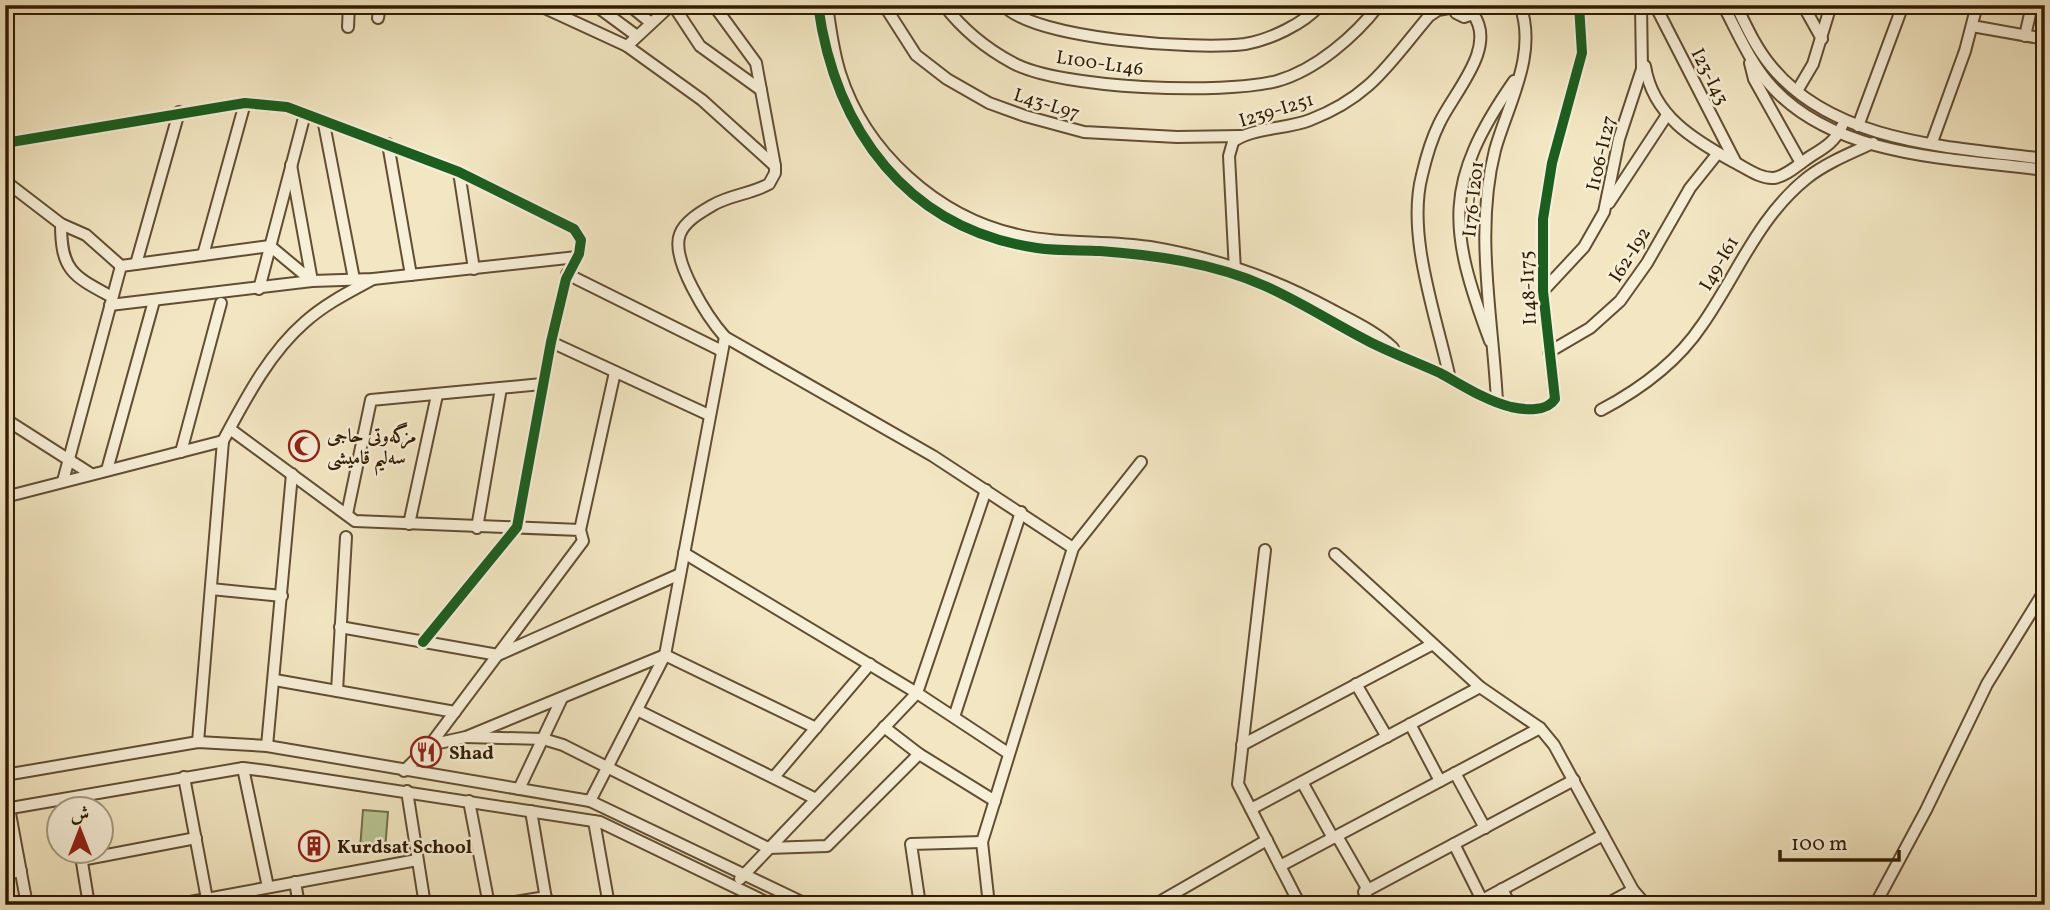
<svg xmlns="http://www.w3.org/2000/svg" width="2050" height="910" font-family="Vollkorn,Amiri,serif">
<style>
.garden{fill:#b9c695;stroke:#74704b;stroke-width:2}
.lines{fill:none;stroke-linecap:round;stroke-linejoin:round}
.minor-casing{stroke:#614e32;stroke-width:14}
.minor{stroke:#f7efd8;stroke-width:10}
.cycleway-casing{stroke:#f7efd8;stroke-width:15}
.cycleway{stroke:#1b5e20;stroke-width:10}
.labels{text-anchor:middle;stroke-width:5;stroke-linejoin:round;paint-order:stroke}
.street-label{font-size:19px;fill:#301b01;stroke:#f7efd8}
.poi-label{font-size:19px;font-weight:bold;fill:#301b01;stroke:#f7efd8;text-anchor:start}
</style>
<rect width="100%" height="100%" fill="#f3e7c3"/>
<filter id="stains"><feTurbulence type="fractalNoise" baseFrequency=".00286" numOctaves="4"/><feColorMatrix values="0 0 0 0 .2 0 0 0 0 .09 0 0 0 0 .02 0 0 0 .5 -.17"/></filter>
<radialGradient id="worn" r=".72"><stop offset=".6" stop-color="#630" stop-opacity="0"/><stop offset="1" stop-color="#630" stop-opacity=".3"/></radialGradient>
<polygon class="garden" points="363,810 388,812 385,851 360,849"/>
<g class="lines">
<g class="minor-casing">
<g id="minor">
<polyline points="466,5 478,5"/>
<path d="M 538,5 L 627,46 L 702,100 L 775,166 L 775,173 L 769,184 C 751,194 730,195 713,205 C 701,212 685,221 680,234 C 670,259 708,318 725,337 L 933,456 L 1073,548"/>
<polyline points="595,5 637,36"/>
<polyline points="629,5 651,23"/>
<polyline points="673,5 700,46 761,90"/>
<polyline points="720,5 718,11 756,63 775,166"/>
<path d="M 818,5 C 835,130 907,229 1037,248 C 1058,251 1079,250 1100,251 C 1155,255 1214,263 1265,286 C 1301,302 1333,323 1368,341 C 1391,353 1416,362 1440,373 C 1462,385 1486,401 1511,407 C 1525,410 1547,412 1555,399 L 1543,291 L 1543,219 L 1552,163 L 1582,53 L 1579,5"/>
<path d="M 827,5 C 830,28 833,51 840,73 C 865,152 937,217 1018,235 C 1061,245 1106,240 1150,247 C 1215,258 1272,277 1330,309 C 1352,321 1375,331 1393,348"/>
<polyline points="884,5 916,55 947,79 989,103 1025,116 1084,132 1177,137 1242,136"/>
<path d="M 944,5 C 963,30 985,48 1013,63 C 1061,89 1224,95 1277,81 C 1316,70 1355,36 1379,5"/>
<path d="M 1003,5 C 1036,40 1197,50 1245,44 C 1269,40 1304,24 1320,5"/>
<polyline points="1454,5 1456,13 1464,17 1473,14 1476,5"/>
<polyline points="1655,5 1735,161"/>
<path d="M 1723,5 C 1738,33 1751,65 1773,88 C 1839,159 1956,158 2045,170"/>
<path d="M 1736,5 C 1746,26 1756,48 1771,66 C 1834,144 1953,147 2045,159"/>
<polyline points="1803,5 1822,39"/>
<polyline points="378,18 380,5"/>
<polyline points="1972,26 2045,39"/>
<polyline points="348,27 349,5"/>
<polyline points="2025,36 2032,5"/>
<polyline points="627,46 671,5"/>
<polyline points="1750,63 1754,79 1801,163"/>
<path d="M 1645,66 C 1653,116 1694,140 1734,162 C 1746,168 1760,179 1774,178 C 1787,176 1800,163 1811,156 C 1824,148 1836,141 1842,126"/>
<polyline points="1797,91 1813,64 1831,5"/>
<polyline points="324,124 354,279"/>
<polyline points="1858,126 1903,5"/>
<polyline points="1932,142 1965,51 1977,5"/>
<polyline points="5,143 245,103 287,107 459,172 574,229 581,240 579,254 566,279 551,342 517,527 423,642"/>
<polyline points="388,144 411,275"/>
<polyline points="459,172 474,269"/>
<polyline points="5,181 61,224 86,235 121,266"/>
<polyline points="1609,203 1667,115"/>
<path d="M 61,224 C 61,271 73,276 112,297"/>
<polyline points="5,235 5,242"/>
<polyline points="203,255 245,103"/>
<polyline points="136,264 179,112"/>
<polyline points="121,266 270,246 312,281 291,165"/>
<path d="M 1235,271 L 1229,156 L 1233,142 C 1249,128 1288,129 1310,120 C 1371,97 1390,62 1429,16 L 1438,10 L 1454,7"/>
<polyline points="567,274 722,351"/>
<polyline points="259,289 305,114"/>
<polyline points="1543,291 1584,247 1604,212 1619,139 1642,69 1641,5"/>
<polyline points="110,305 312,281 373,279 577,257"/>
<path d="M 1490,341 C 1448,228 1443,183 1514,81"/>
<polyline points="551,342 709,415"/>
<polyline points="1549,352 1590,328 1620,301 1647,263 1690,188 1718,153"/>
<path d="M 1450,379 C 1437,318 1406,236 1422,175 C 1426,158 1431,140 1439,124 C 1453,93 1498,48 1473,14"/>
<path d="M 1497,402 C 1493,319 1474,232 1495,150 C 1508,104 1538,54 1520,5"/>
<path d="M 1601,410 C 1639,390 1678,361 1702,325 C 1737,275 1758,217 1807,178 C 1826,163 1851,153 1873,143"/>
<polyline points="5,419 91,474"/>
<polyline points="230,429 355,521 580,530 583,541 430,745 404,771"/>
<polyline points="181,452 221,303"/>
<polyline points="107,470 154,301"/>
<polyline points="63,481 121,266"/>
<polyline points="5,497 223,441"/>
<polyline points="347,514 371,400 542,384"/>
<polyline points="409,524 437,395"/>
<polyline points="477,528 501,388"/>
<polyline points="580,530 615,372"/>
<polyline points="1265,550 1238,784 1300,905"/>
<polyline points="684,553 917,693 1008,753"/>
<polyline points="1335,554 1480,687 1540,728 1554,745 1633,890 1646,905"/>
<polyline points="211,589 282,596"/>
<polyline points="340,627 498,655 680,574"/>
<polyline points="275,680 455,712"/>
<polyline points="1356,684 1387,737"/>
<polyline points="337,691 346,537"/>
<polyline points="637,710 816,799"/>
<polyline points="954,717 1021,512"/>
<polyline points="1410,724 1440,781"/>
<polyline points="884,727 919,754 995,801"/>
<polyline points="466,737 543,739 563,745 768,848 827,846 919,754"/>
<path d="M 198,742 L 223,441 C 245,400 269,353 305,322 C 325,304 349,292 373,279"/>
<polyline points="430,745 466,737 665,655 816,728"/>
<polyline points="1242,745 1431,645"/>
<polyline points="267,746 292,474"/>
<polyline points="243,768 268,887"/>
<polyline points="1455,773 1485,828"/>
<polyline points="5,775 198,742 267,746 590,801 808,905"/>
<polyline points="184,777 207,899"/>
<polyline points="774,777 870,664"/>
<polyline points="1302,782 1333,838"/>
<polyline points="519,789 562,698"/>
<polyline points="407,791 425,905"/>
<polyline points="469,801 489,905"/>
<polyline points="590,801 665,655 725,337"/>
<polyline points="9,808 27,905"/>
<polyline points="5,809 243,768 267,771 600,822 772,905"/>
<polyline points="1251,809 1480,687"/>
<polyline points="531,811 547,905"/>
<polyline points="594,821 609,905"/>
<polyline points="1337,836 1368,890"/>
<polyline points="1454,844 1482,900"/>
<polyline points="80,850 89,905"/>
<polyline points="81,860 196,838"/>
<polyline points="1280,866 1540,728"/>
<polyline points="5,874 21,871"/>
<polyline points="740,879 917,693 986,490"/>
<polyline points="295,882 299,905"/>
<polyline points="1502,889 1510,905"/>
<polyline points="174,905 417,860"/>
<polyline points="495,905 546,897"/>
<polyline points="740,905 763,901"/>
<polyline points="920,905 911,844 982,842"/>
<polyline points="989,905 982,842 1073,548 1141,462"/>
<polyline points="1154,905 1267,840"/>
<polyline points="1371,905 1364,892 1574,780"/>
<polyline points="1473,905 1603,835"/>
<polyline points="1605,905 1633,890"/>
<polyline points="1875,905 1926,810 1987,684 2045,590"/>
</g>
</g>
<use href="#minor" class="minor"/>
<g class="cycleway-casing">
<g id="cycleway">
<path d="M 818,5 C 835,130 907,229 1037,248 C 1058,251 1079,250 1100,251 C 1155,255 1214,263 1265,286 C 1301,302 1333,323 1368,341 C 1391,353 1416,362 1440,373 C 1462,385 1486,401 1511,407 C 1525,410 1547,412 1555,399 L 1543,291 L 1543,219 L 1552,163 L 1582,53 L 1579,5"/>
<polyline points="5,143 245,103 287,107 459,172 574,229 581,240 579,254 566,279 551,342 517,527 423,642"/>
</g>
</g>
<use href="#cycleway" class="cycleway"/>
</g>
<defs>
<g id="mosque-ring" transform="scale(1.575)"><circle r="9.5" fill="#f7efd8" stroke="#8f2418" stroke-width="1.5"/><path d="M3.5-4.9A6 6 0 1 0 3.5 4.9A5 5 0 1 1 3.5-4.9Z" fill="#8f2418"/></g>
<g id="restaurant-ring" transform="scale(1.575)"><circle r="9.5" fill="#f7efd8" stroke="#8f2418" stroke-width="1.5"/><path d="M-5-6h1v4h1v-4h1v4h1v-4h1v5L-1.5 .5V6h-2V.5L-5-1ZM5-6V6H3V1.5H1.5Q1.5-4 5-6Z" fill="#8f2418"/></g>
<g id="building-ring" transform="scale(1.575)"><circle r="9.5" fill="#f7efd8" stroke="#8f2418" stroke-width="1.5"/><path d="M-4-6H4V6H1V3H-1V6H-4ZM-2.5-4.3h1.7v1.8h-1.7ZM.8-4.3h1.7v1.8H.8ZM-2.5-1h1.7V.8h-1.7ZM.8-1h1.7V.8H.8Z" fill="#8f2418"/></g>
</defs>
<g fill-rule="evenodd">
<use href="#mosque-ring" x="304" y="446"/>
<use href="#restaurant-ring" x="426" y="752"/>
<use href="#building-ring" x="314" y="846"/>
</g>
<g class="labels">
<g class="street-label">
<text transform="translate(1100 62) rotate(8)" y="7">L100-L146</text>
<text transform="translate(1711 76) rotate(63)" y="7">I23-I43</text>
<text transform="translate(1047 103) rotate(17)" y="7">L43-L97</text>
<text transform="translate(1276 109) rotate(-17)" y="7">I239-I251</text>
<text transform="translate(1600 153) rotate(-77)" y="7">I106-I127</text>
<text transform="translate(1472 199) rotate(-84)" y="7">I176-I201</text>
<text transform="translate(1629 254) rotate(-58)" y="7">I62-I92</text>
<text transform="translate(1718 263) rotate(-60)" y="7">I49-I61</text>
<text transform="translate(1527 288) rotate(-93)" y="7">I148-I175</text>
</g>
<g class="poi-label">
<text x="327" y="442">مزگەوتی حاجی<tspan x="327" dy="22">سەلیم قامیشی</tspan></text>
<text x="449" y="759">Shad</text>
<text x="337" y="853">Kurdsat School</text>
</g>
</g>
<rect width="2050" height="910" fill="none" stroke="#f3e7c3" stroke-width="28"/>
<rect x="7" y="7" width="2036" height="896" fill="none" stroke="#301b01" stroke-width="3.5"/>
<rect x="14" y="14" width="2022" height="882" fill="none" stroke="#301b01" stroke-width="2"/>
<g transform="translate(80 830)"><circle r="33" fill="#f7efd8" stroke="#a79a82" stroke-width="2"/>
<path d="M0-5L12 26L0 18L-12 26Z" fill="#8f2418"/>
<text y="-10" font-size="19" font-weight="bold" text-anchor="middle" fill="#301b01">ش</text>
</g>
<path d="M1780 850v10h119v-10" fill="none" stroke="#301b01" stroke-width="3.5"/>
<text x="1791" y="850" font-size="21" fill="#301b01" stroke="#f7efd8" stroke-width="5" paint-order="stroke">100 m</text>
<rect width="100%" height="100%" filter="url(#stains)"/>
<rect width="100%" height="100%" fill="url(#worn)"/>
</svg>
